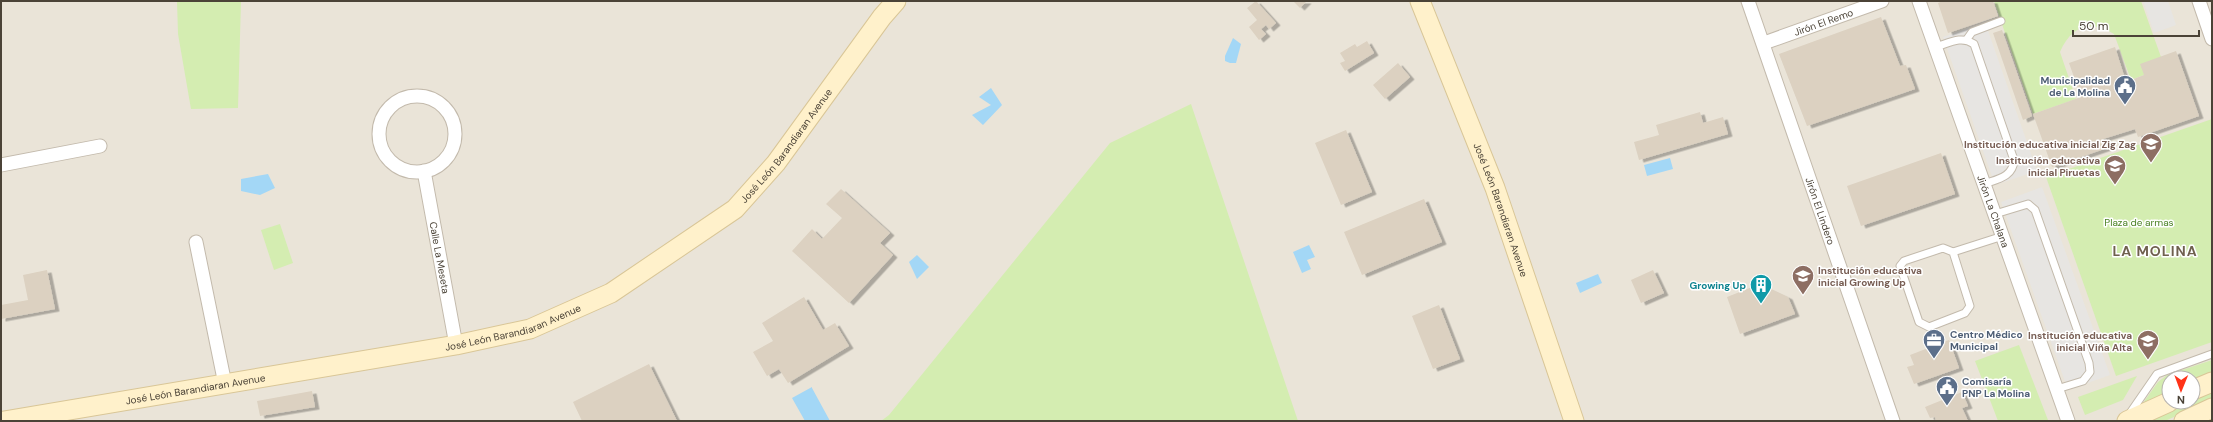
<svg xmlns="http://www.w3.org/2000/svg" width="2213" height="422" font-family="'DM Sans',sans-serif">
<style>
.residential{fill:#eae4d8;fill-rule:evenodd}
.green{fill:#d4edb1}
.parking{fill:#e7e5e2}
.water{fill:#a3d7f6}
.building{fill:#dcd1c1;filter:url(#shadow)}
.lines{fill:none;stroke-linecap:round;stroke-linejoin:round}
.lane-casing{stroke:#c3baac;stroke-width:9}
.street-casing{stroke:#c3baac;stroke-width:15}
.secondary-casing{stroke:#d9c697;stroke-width:21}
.lane{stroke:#fff;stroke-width:7}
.street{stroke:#fff;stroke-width:13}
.secondary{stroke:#fff1cb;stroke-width:19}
.labels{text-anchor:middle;stroke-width:3;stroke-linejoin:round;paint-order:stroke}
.street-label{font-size:10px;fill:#4b4337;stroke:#fff}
.service-label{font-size:10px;font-weight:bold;fill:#4e5e75;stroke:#fff;text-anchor:start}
.education-label{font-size:10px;font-weight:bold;fill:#785e54;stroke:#fff;text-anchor:end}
.park-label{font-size:10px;fill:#4b8225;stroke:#fff}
.culture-label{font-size:10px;font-weight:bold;fill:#0d838f;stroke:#fff;text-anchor:end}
.district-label{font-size:14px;font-weight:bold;letter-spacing:1px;fill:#6f604e;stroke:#fff}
</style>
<defs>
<filter id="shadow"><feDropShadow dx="4.5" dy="2.5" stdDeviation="0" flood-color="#0004"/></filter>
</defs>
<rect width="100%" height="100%" fill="#f6f2ea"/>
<path class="residential" d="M 1,1 L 2212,1 L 2212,421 L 1,421 ZM 2169,378 L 2193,378 L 2193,402 L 2169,402 Z"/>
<g class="green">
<polygon points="177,1 241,1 238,108 191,109 178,34"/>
<path d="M 1994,1 L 2141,1 L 2161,57 L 2144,75 L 2131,80 L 2114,34 C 2090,19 2071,26 2060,52 L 2076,99 L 2033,114 Z"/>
<polygon points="1191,104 1298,421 881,421 889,415 1110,143"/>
<polygon points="2212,119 2212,342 2116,376 2046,177"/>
<polygon points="280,224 293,263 274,270 261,230"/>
<polygon points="2019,345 2048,420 2045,421 1998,421 1975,361"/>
<polygon points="2212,360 2212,372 2193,381 2193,378 2169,378 2169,392 2143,403 2158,382 2167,375"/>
<polygon points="2137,376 2123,400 2085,415 2078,397"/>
<polygon points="2212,390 2212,400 2165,421 2145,421 2187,402 2193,402 2193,399"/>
</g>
<g class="parking">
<polygon points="2143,1 2168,1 2176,25 2154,33"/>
<polygon points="1985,22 2037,171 1995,185 1943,37"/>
<polygon points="2042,187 2110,375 2068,390 2001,202"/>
</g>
<g class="water">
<polygon points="1233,38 1241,44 1236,63 1230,63 1225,61 1225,56"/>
<polygon points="991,88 1002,105 983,125 972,115 991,105 979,97"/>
<polygon points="1670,158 1673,169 1647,176 1644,165"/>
<polygon points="268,174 275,188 260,195 241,191 241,179"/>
<polygon points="1309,245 1315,257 1307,260 1311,269 1302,273 1293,252"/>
<polygon points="917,255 929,267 917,279 909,262"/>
<polygon points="1598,274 1602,283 1580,293 1576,283"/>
<polygon points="812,387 812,388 830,421 805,421 792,398"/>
</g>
<g class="building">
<polygon points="1256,1 1276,23 1269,29 1266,25 1261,29 1266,34 1259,40 1249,27 1257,20 1247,8"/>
<polygon points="1293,1 1307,1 1300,8"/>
<polygon points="1943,1 1993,1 1998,16 1948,33 1938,3"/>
<polygon points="1881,17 1900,66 1906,65 1915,89 1807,126 1779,54"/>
<polygon points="2002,30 2032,116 2023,120 1993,33"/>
<polygon points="1367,41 1374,53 1345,71 1340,63 1345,61 1340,53 1355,44 1357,47"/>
<polygon points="2115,47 2126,82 2144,75 2140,64 2176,51 2199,116 2138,137 2135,129 2103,139 2107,148 2052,167 2033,114 2081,97 2069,63"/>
<polygon points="1398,63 1410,77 1385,99 1373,85"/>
<polygon points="1700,112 1703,123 1723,117 1728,134 1639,160 1634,142 1659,135 1656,125"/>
<polygon points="1346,130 1372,192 1341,205 1315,143"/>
<polygon points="1941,153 1955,194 1861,226 1847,186"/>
<polygon points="841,189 890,233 880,243 893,255 849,303 792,251 812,229 822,239 842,218 826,204"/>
<polygon points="1424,199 1442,242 1362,275 1344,232"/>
<polygon points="47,270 55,309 1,319 1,305 28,300 23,275"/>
<polygon points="1653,270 1664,293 1641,303 1631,280"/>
<polygon points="1760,284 1788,297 1795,314 1740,334 1727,297"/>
<polygon points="804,297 823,330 835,323 849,346 788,383 779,369 767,376 753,352 773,341 762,323"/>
<polygon points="1439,305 1460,359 1433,369 1412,316"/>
<polygon points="1949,340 1959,368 1914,384 1907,367 1914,365 1910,355"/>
<polygon points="649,364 677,421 582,421 573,402"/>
<polygon points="312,391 315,407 260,416 257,401"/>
<polygon points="1962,392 1968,406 1962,408 1968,421 1936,421 1935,417 1930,418 1925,407"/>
</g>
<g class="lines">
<g class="lane-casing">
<g id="lane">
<polyline points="1967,39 1972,32 2001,21"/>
<path d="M 1936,47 C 1949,43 1961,35 1974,44 L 2014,160 C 2013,177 1998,179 1984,184"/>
<polyline points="1995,214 2028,204 2035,210 2089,363 2090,372 2083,381 2057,389"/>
<polygon points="1943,248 1953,252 1970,306 1965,313 1929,327 1919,322 1900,266 1904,261"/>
<polyline points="1953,252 2003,236"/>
<polyline points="2128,416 2157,374 2212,354"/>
</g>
</g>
<g class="street-casing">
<g id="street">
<path id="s1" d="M 1748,1 L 1893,421"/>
<path id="s2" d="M 1919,1 L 2068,421"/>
<polyline points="2199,1 2212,39"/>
<path id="s3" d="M 1764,43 L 1882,1"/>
<circle cx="417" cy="134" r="38"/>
<polyline points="1,165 100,146"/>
<path id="s4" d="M 424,171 L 456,345"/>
<polyline points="196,242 225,384"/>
</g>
</g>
<g class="secondary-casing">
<g id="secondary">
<path id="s5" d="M 1420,1 L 1495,188 L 1574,421"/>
<polyline points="2193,390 2212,382"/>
<path id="s6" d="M 4,421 L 456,345 L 530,329 L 611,293 L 735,209 L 776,163 L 882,17 L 896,1"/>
<polyline points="2127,421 2169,402"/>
<polyline points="2184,421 2212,408"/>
</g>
</g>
<use href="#lane" class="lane"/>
<use href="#street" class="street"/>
<use href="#secondary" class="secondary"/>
</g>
<defs>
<g id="civic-pin" transform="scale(1.15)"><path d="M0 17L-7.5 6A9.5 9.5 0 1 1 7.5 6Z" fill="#5c6f8a" stroke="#fff"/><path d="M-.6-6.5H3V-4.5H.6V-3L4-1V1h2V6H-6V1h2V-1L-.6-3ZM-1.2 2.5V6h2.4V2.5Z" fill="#fff"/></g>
<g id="school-pin" transform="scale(1.15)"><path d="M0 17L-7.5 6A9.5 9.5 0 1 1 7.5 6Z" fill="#8d6e63" stroke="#fff"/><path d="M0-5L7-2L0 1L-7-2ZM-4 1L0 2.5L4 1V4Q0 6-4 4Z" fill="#fff"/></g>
<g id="building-pin" transform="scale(1.15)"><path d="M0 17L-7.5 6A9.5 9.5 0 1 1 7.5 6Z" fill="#0f9aa8" stroke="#fff"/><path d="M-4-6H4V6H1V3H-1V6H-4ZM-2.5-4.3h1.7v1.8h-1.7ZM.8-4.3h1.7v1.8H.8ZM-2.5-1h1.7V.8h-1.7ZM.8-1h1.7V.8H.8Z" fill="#fff"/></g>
<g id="office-pin" transform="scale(1.15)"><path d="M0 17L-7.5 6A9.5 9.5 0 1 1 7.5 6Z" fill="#5c6f8a" stroke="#fff"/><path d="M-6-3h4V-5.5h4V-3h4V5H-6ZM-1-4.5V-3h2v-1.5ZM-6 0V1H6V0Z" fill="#fff"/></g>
</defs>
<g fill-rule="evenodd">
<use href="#civic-pin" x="2125" y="86"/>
<use href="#school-pin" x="2151" y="144"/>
<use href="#school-pin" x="2115" y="166"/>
<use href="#school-pin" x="1803" y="276"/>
<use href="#building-pin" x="1761" y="285"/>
<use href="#office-pin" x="1934" y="340"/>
<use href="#school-pin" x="2148" y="341"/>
<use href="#civic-pin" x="1947" y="387"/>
</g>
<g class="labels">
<g class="street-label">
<text dy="4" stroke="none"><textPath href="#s3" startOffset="63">Jirón El Remo</textPath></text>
<text dy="4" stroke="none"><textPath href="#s6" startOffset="854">José León Barandiaran Avenue</textPath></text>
<text dy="4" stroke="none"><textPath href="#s5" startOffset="224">José León Barandiaran Avenue</textPath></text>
<text dy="4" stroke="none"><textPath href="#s1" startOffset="222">Jirón El Lindero</textPath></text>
<text dy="4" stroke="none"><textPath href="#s2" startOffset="223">Jirón La Chalana</textPath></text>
<text dy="4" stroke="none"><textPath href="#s4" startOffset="88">Calle La Meseta</textPath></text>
<text dy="4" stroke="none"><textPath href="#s6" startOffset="518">José León Barandiaran Avenue</textPath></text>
<text dy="4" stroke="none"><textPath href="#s6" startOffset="194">José León Barandiaran Avenue</textPath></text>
</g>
<g class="service-label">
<text x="2110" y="84" text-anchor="end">Municipalidad<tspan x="2110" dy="12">de La Molina</tspan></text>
<text x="1950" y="338">Centro Médico<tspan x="1950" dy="12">Municipal</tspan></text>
<text x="1962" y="385">Comisaría<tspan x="1962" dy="12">PNP La Molina</tspan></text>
</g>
<g class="education-label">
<text x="2136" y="148">Institución educativa inicial Zig Zag</text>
<text x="2100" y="164">Institución educativa<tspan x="2100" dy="12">inicial Piruetas</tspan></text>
<text x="1818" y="274" text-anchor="start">Institución educativa<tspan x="1818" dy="12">inicial Growing Up</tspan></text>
<text x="2132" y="339">Institución educativa<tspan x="2132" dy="12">inicial Viña Alta</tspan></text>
</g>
<g class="park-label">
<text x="2139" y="226">Plaza de armas</text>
</g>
<g class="culture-label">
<text x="1746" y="289">Growing Up</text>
</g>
<g class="district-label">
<text x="2155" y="256">LA MOLINA</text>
</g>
</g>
<rect width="2213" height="422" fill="none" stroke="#4b4337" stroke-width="4"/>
<g transform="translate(2181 390) rotate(181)"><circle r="19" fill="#ffffff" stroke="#b7b4af"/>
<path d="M0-3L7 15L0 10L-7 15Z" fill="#ff3318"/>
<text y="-6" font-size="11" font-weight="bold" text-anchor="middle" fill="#4b4337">N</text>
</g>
<path d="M2073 30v6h126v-6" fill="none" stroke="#4b4337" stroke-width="2"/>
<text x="2079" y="30" font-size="12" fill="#4b4337" stroke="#ffffff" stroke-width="3" paint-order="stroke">50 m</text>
</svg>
